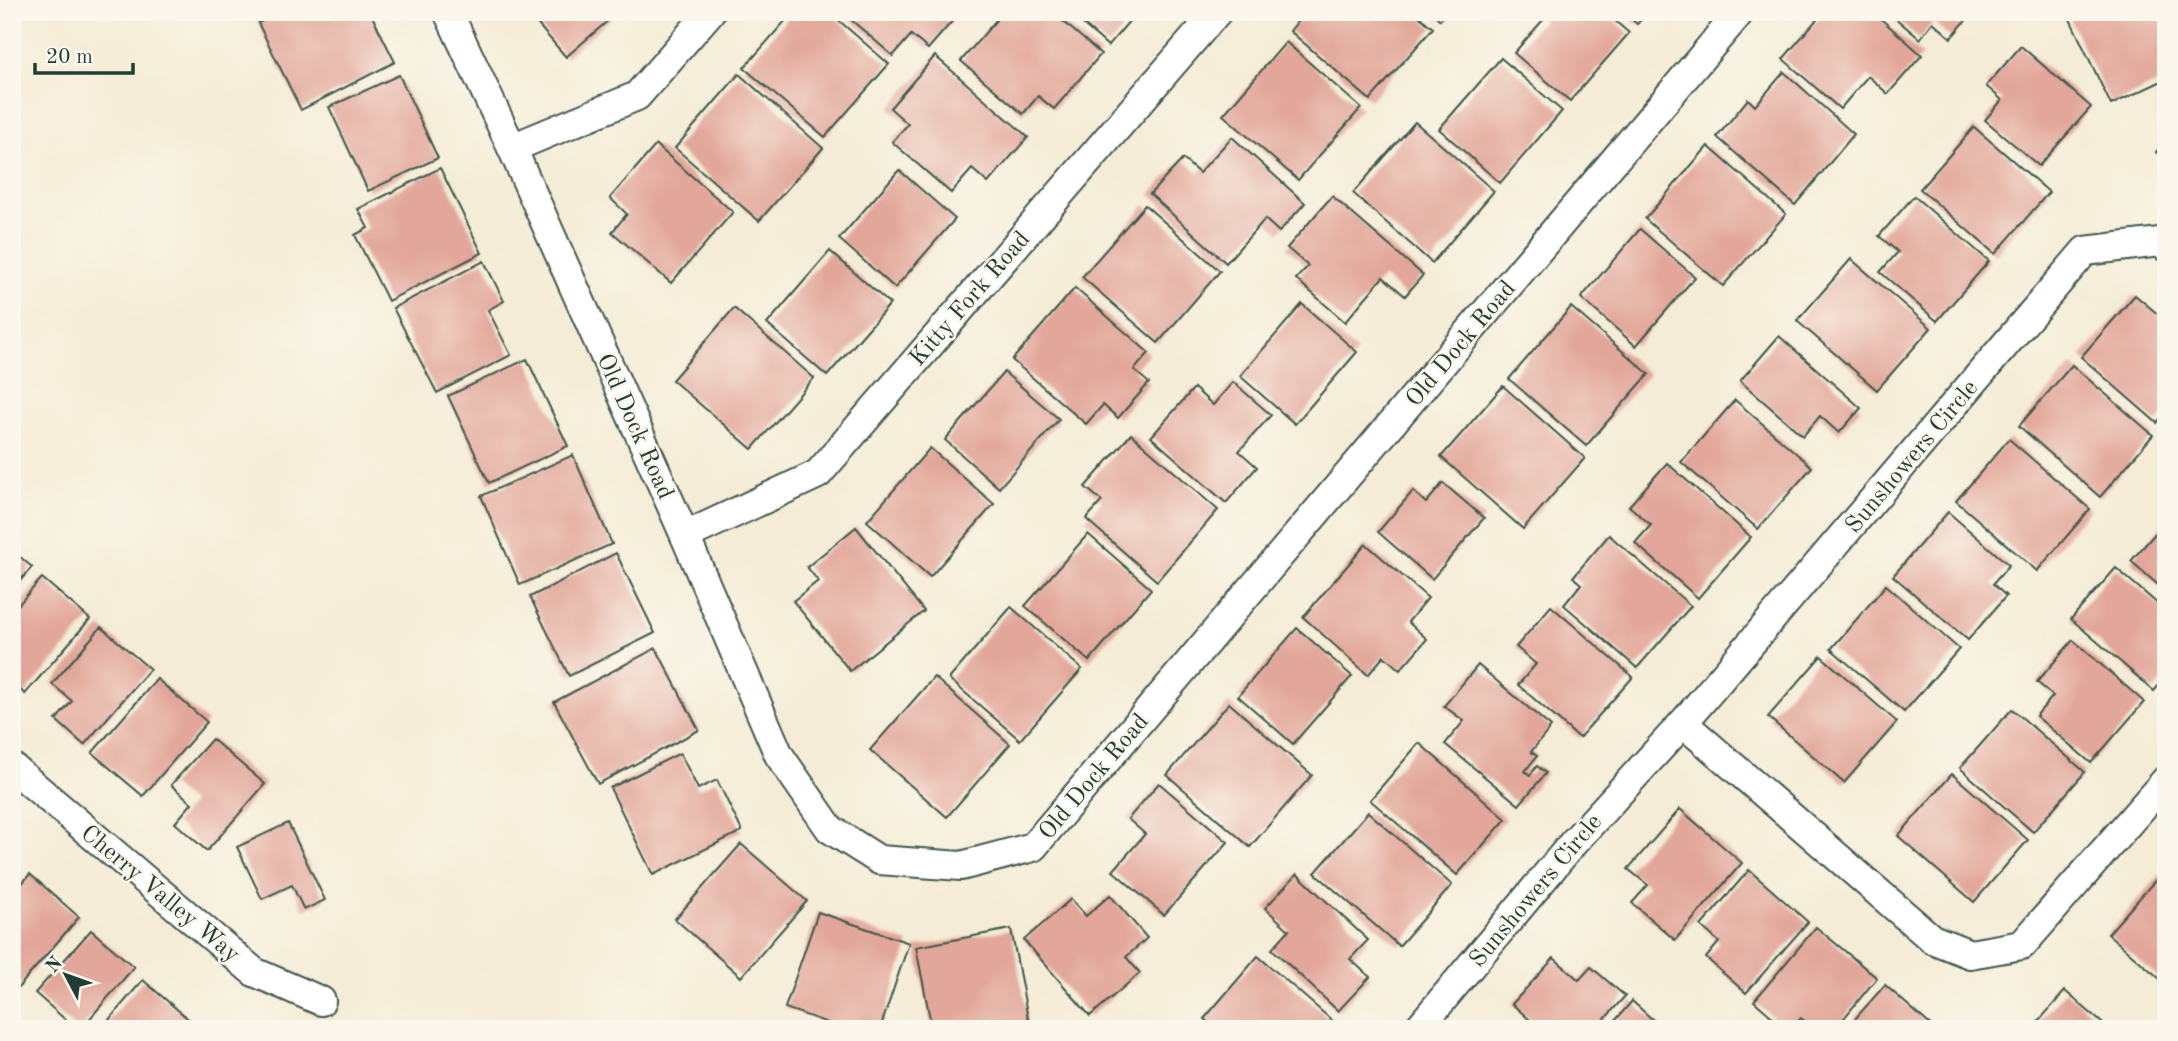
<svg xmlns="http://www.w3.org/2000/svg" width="2178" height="1041" font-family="'Old Standard TT',serif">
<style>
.building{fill:#e2a79a}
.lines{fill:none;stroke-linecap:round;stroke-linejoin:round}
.minor-casing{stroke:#3f574c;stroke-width:32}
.minor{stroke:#fff;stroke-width:28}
.labels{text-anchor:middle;stroke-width:5;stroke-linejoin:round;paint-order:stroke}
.street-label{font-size:24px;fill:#1f3d34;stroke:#fbf7ec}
</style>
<rect width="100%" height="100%" fill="#fbf7ec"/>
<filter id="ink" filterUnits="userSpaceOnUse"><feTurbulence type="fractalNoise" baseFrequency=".0143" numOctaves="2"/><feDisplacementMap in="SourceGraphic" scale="14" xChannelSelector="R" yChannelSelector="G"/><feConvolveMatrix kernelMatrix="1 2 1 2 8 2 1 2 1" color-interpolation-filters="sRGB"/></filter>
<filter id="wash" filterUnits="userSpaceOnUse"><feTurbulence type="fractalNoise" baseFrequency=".00686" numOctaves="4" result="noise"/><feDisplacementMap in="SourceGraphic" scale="28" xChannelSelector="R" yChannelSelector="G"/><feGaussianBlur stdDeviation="1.57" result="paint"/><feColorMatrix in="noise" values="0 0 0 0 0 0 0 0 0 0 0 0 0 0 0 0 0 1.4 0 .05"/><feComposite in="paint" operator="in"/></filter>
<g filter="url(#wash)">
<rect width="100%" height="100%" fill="#f4ecd6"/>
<g id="blocks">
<g class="building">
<polygon points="280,12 370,12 395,62 301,110 258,23"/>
<polygon points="527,12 618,12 566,57"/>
<polygon points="793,12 829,12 889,64 825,137 744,68"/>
<polygon points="842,12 949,12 955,18 928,49 911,35 893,56"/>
<polygon points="1003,12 1052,12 1101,54 1054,109 1038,96 1023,114 961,61"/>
<polygon points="1069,12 1137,12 1108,46"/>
<polygon points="1305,12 1414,12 1433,28 1370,100 1290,31"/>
<polygon points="1432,12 1447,12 1440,20"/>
<polygon points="1534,12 1605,12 1629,33 1570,101 1514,53 1543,20"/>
<polygon points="1623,12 1648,12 1637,24"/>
<polygon points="1823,12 1873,12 1922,55 1888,94 1868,76 1840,109 1783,59"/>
<polygon points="1888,12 1973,12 1951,38 1933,22 1920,39"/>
<polygon points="2079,12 2158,12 2166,29 2166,79 2111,105 2069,17"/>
<polygon points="1286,42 1361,108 1298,180 1223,115"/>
<polygon points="2021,46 2091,107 2039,166 1985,120 2002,100 1986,86"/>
<polygon points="935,56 1028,137 988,183 972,169 951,193 892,142 908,124 890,108"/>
<polygon points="1501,58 1562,111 1500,183 1439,129"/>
<polygon points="1784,72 1854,134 1795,205 1717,137 1748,99 1755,106"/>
<polygon points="739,74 823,148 759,221 675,148"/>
<polygon points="399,75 438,158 368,191 329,107"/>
<polygon points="1415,122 1494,191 1432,263 1353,193"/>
<polygon points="1974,127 2049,192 1995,254 1920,189"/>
<polygon points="1232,137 1305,203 1279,232 1265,219 1226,263 1150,194 1183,159 1199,173"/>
<polygon points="2166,140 2166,160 2156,152"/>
<polygon points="656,145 733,212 671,283 612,232 627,214 610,198"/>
<polygon points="1708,146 1786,214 1723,286 1645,219"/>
<polygon points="440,168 482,253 388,301 355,235 368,228 358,209"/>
<polygon points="899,170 955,219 895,288 839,239"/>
<polygon points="1332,196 1423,275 1405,296 1383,277 1345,322 1296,279 1308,266 1287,248"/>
<polygon points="1914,196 1989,261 1937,321 1880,272 1898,252 1879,236"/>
<polygon points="1145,205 1220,271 1158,343 1082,277"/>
<polygon points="1640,229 1695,277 1636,346 1581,298"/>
<polygon points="830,251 890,304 827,376 767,324"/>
<polygon points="1851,259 1931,328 1877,390 1797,321"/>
<polygon points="484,261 504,301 488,310 511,355 437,393 393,308"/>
<polygon points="1075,288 1149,353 1134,370 1149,383 1118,418 1103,405 1086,424 1012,360"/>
<polygon points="2135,295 2166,321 2166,412 2157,423 2081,357"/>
<polygon points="1302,304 1357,352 1295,424 1240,376"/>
<polygon points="1571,307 1649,374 1586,446 1509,379"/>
<polygon points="734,308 814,378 752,449 672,380"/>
<polygon points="1779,336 1861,408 1839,433 1820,416 1803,436 1740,381"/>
<polygon points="527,359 568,446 489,483 448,396"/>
<polygon points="2072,365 2153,435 2100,497 2019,426"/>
<polygon points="1004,372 1059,419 999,488 945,440"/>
<polygon points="1233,382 1271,415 1239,451 1257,467 1226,503 1151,437 1194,388 1213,405"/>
<polygon points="1503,386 1585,458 1523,529 1441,457"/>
<polygon points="1735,400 1812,467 1758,529 1681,462"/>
<polygon points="1131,434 1218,510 1157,581 1086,519 1102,501 1085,487"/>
<polygon points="2009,439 2090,509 2037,571 1956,501"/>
<polygon points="930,448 994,504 930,577 867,521"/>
<polygon points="573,455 612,544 520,585 481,496"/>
<polygon points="1667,463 1751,537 1698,598 1635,543 1651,525 1629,506"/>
<polygon points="1443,483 1484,518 1432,579 1378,532 1413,491 1426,503"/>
<polygon points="1948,512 2009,565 1993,584 2006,596 1968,640 1893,576"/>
<polygon points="2166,521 2166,592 2131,561"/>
<polygon points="856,527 924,611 850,671 793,601 818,581 807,567"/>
<polygon points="1088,534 1151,589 1089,661 1025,606"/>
<polygon points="1609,535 1691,606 1637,668 1564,605 1581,584 1573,577"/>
<polygon points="1366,544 1428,598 1408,622 1427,639 1400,670 1384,656 1368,675 1303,617"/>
<polygon points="12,550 32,567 12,590"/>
<polygon points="616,553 655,633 569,676 530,597"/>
<polygon points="2116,568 2166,611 2166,677 2154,691 2071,619"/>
<polygon points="42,578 90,619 25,694 12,683 12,612"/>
<polygon points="1886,585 1959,649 1904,712 1831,649"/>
<polygon points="1551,606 1633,677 1579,738 1518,685 1536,664 1516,647"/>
<polygon points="1011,607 1082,669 1020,740 949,679"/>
<polygon points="101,627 150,669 84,745 56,720 72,701 52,684"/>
<polygon points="1297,628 1352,676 1293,744 1238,696"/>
<polygon points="2073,640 2144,702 2091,763 2036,716 2053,696 2037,682"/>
<polygon points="656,648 699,730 598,784 554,702"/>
<polygon points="1821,656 1897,722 1844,783 1768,717"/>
<polygon points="1478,665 1551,727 1531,752 1537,756 1525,771 1530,775 1537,766 1546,773 1519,805 1445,744 1464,721 1444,706"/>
<polygon points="934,677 1010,744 947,817 870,750"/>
<polygon points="157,679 207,722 143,796 92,753"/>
<polygon points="1229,703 1312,775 1250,847 1167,775"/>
<polygon points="2012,709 2085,772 2033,832 1960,768"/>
<polygon points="212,739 265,784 207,851 175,823 192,803 171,785"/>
<polygon points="1419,743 1506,819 1457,875 1370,800"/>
<polygon points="680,753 698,789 717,780 742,831 653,875 610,788"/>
<polygon points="1952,774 2028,840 1974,902 1898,836"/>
<polygon points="1159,783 1228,842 1164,915 1113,871 1145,834 1128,819"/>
<polygon points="1680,809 1742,863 1675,940 1632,903 1648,885 1628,869"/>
<polygon points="1368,812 1452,885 1399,946 1315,873"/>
<polygon points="288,823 325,900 304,910 292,885 262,899 237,847"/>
<polygon points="741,844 807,901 741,977 675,919"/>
<polygon points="2166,868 2166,984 2108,934"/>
<polygon points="1749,870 1808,922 1746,993 1706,958 1719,942 1701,926"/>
<polygon points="30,874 79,917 17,989 12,985 12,895"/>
<polygon points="1297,874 1368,940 1350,959 1370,977 1338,1011 1272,949 1289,930 1265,908"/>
<polygon points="1110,895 1147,938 1126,957 1140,973 1090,1016 1024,940 1071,899 1086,916"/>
<polygon points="818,912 909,943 880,1029 845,1029 785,1008"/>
<polygon points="1816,927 1877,978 1835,1029 1815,1029 1801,1018 1791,1029 1786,1029 1754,1001"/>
<polygon points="1011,929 1030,1029 959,1029 958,1025 932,1029 916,947"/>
<polygon points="91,930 134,967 81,1029 76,1029 35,993"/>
<polygon points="1258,956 1334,1022 1328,1029 1216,1029 1204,1019"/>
<polygon points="1554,958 1579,980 1591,967 1625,996 1596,1029 1540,1029 1512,1004"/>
<polygon points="143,980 194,1024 190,1029 101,1029"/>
<polygon points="1885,985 1935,1029 1846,1029"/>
<polygon points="2065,991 2109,1029 2032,1029"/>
<polygon points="1632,1001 1663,1029 1608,1029"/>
</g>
</g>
</g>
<g filter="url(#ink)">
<use href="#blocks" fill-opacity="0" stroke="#3f574c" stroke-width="2"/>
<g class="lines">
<g class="minor-casing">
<g id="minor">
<polyline points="448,12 512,148 685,536 779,755 830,829 879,860 961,866 1033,847 1740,12"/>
<polyline points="512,148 637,96 710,12"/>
<polyline points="685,536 818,474 1217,12"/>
<polyline points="1683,723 1932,939 1970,954 2022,945 2166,780"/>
<polyline points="12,767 254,972 321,1001"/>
<polyline points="1418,1029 1573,843 1683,723 2085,251 2160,242 2166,247"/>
</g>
</g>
<use href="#minor" class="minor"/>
</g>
</g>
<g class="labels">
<g class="street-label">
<text transform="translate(969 298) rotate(-49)" y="8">Kitty Fork Road</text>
<text transform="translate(1460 343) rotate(-50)" y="8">Old Dock Road</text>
<text transform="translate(636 426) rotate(66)" y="8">Old Dock Road</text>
<text transform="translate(1911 456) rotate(-50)" y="8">Sunshowers Circle</text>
<text transform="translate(1093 776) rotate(-50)" y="8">Old Dock Road</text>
<text transform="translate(1535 890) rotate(-50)" y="8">Sunshowers Circle</text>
<text transform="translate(161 893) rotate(40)" y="8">Cherry Valley Way</text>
</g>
</g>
<rect width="2178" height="1041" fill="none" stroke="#fbf7ec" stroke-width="42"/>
<g transform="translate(66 975) rotate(311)" stroke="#fbf7ec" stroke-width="5" paint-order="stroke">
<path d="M0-5L12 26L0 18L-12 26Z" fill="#1f3d34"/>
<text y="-10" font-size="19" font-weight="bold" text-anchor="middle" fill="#1f3d34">N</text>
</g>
<path d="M35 63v10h98v-10" fill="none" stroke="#1f3d34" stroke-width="3.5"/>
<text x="46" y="63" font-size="21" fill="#1f3d34" stroke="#fbf7ec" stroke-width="5" paint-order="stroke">20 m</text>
</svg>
